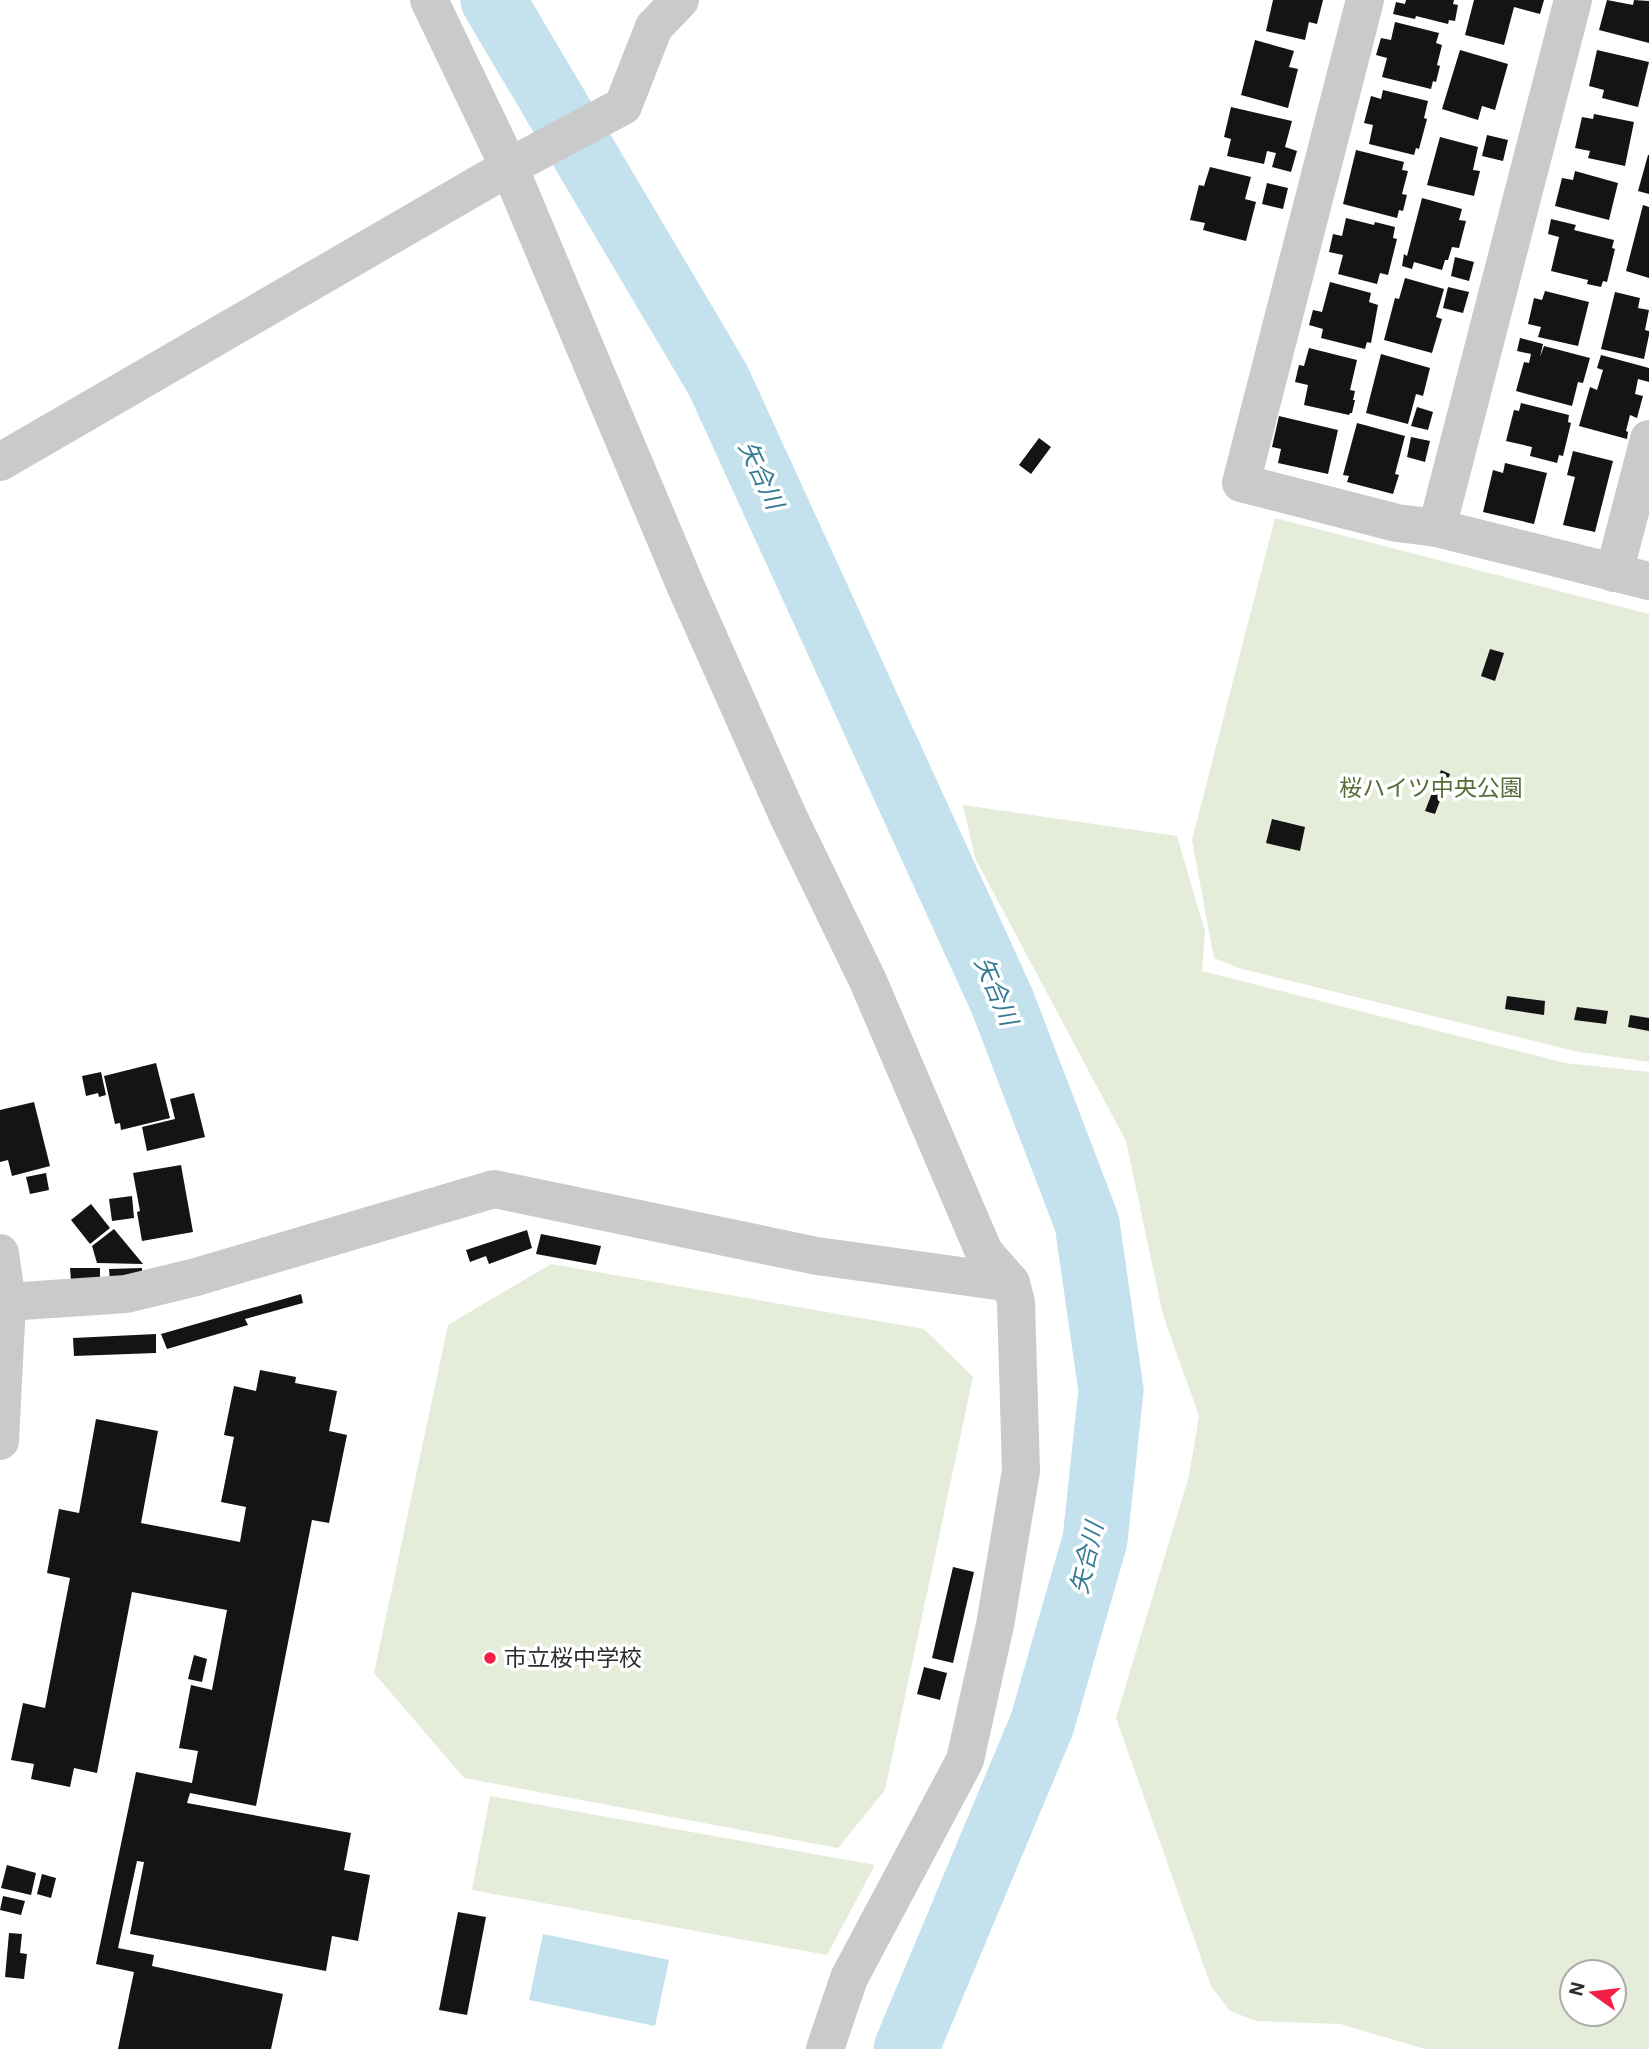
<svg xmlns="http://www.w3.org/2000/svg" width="1649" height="2049" font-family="Roboto,'Noto Sans JP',sans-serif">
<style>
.green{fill:#e5ecd9;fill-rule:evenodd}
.water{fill:#c3e2ee}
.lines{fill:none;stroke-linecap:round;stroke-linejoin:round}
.river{stroke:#c3e2ee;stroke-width:65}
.building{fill:#141414}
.minor{stroke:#cacaca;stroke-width:38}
.poi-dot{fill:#f41f46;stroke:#fff;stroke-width:2.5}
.labels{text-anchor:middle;stroke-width:7;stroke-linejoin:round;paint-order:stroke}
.park-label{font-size:23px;fill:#566c37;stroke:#fff}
.poi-label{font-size:23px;fill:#2d2d2d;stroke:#fff;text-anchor:start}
.water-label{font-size:24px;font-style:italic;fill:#347a95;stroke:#fff}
</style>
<rect width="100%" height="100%" fill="#fff"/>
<g class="green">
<polygon points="1275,518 1649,614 1649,1062 1574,1051 1239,968 1214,958 1192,840"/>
<path d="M 963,805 L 1177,836 L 1205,932 L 1202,971 L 1565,1063 L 1649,1072 L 1649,2049 L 1425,2049 L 1340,2024 L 1256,2021 L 1230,2011 L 1211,1986 L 1116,1718 L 1189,1476 L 1199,1416 L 1163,1315 L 1126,1141 L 975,858 ZM 1572,1972 L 1614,1972 L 1614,2014 L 1572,2014 Z"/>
<polygon points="551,1264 924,1329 973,1377 885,1790 838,1848 464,1778 374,1673 448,1325"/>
<polygon points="490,1796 875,1865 827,1955 472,1890"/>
</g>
<polygon class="water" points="543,1934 669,1960 655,2026 529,2000"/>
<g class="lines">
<polyline class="river" points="493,0 718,380 1002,1001 1087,1223 1111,1390 1095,1540 1042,1724 906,2049"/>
</g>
<g class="building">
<polygon points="1273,0 1323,0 1317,24 1309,22 1305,40 1266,31"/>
<polygon points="1406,0 1454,0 1453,4 1458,5 1455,21 1449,20 1448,24 1416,16 1415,19 1393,14 1396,2 1405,4"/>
<polygon points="1474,0 1544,0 1540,14 1514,7 1504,45 1465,35"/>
<polygon points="1607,0 1633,5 1634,0 1649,1 1649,43 1599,30"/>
<polygon points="1395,22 1439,33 1436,43 1442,45 1437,65 1440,66 1436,82 1433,81 1431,89 1382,77 1387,58 1376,55 1381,38 1391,40"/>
<polygon points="1255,40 1294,51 1289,67 1298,69 1288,108 1241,95"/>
<polygon points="1460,50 1508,64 1495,110 1482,106 1478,120 1442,109"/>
<polygon points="1597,50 1649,62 1638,107 1602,98 1604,90 1589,86"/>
<polygon points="1383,90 1428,101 1424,118 1427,119 1419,149 1416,148 1414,155 1369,144 1373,125 1364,123 1371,96 1381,99"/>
<polygon points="1231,107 1292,121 1285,147 1297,151 1291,172 1272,167 1276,153 1267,151 1264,164 1227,156 1231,139 1224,137"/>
<polygon points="1594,114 1634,122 1625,166 1588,158 1590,151 1575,148 1582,117 1593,119"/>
<polygon points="1487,135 1508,140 1503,161 1482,156"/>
<polygon points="1440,137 1478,147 1473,170 1480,171 1474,196 1427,185"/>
<polygon points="1356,150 1404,162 1402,170 1408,171 1402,194 1407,195 1403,211 1399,210 1397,218 1343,204"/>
<polygon points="1648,155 1649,155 1649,194 1638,191"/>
<polygon points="1210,167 1251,177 1245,199 1256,202 1246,241 1203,230 1205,223 1190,220 1199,185 1204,186"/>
<polygon points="1575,171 1618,183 1609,220 1555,206 1562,178 1573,180"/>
<polygon points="1267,183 1288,188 1283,209 1262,204"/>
<polygon points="1422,198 1462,209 1459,220 1466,221 1459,248 1452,247 1448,260 1445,260 1442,270 1414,262 1412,269 1402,266 1404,254 1407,256"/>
<polygon points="1643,205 1649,207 1649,278 1626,271"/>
<polygon points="1346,218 1374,225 1375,222 1395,227 1393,238 1397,239 1388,275 1380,273 1377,284 1338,274 1343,255 1329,252 1333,234 1342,236"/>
<polygon points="1551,219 1576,225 1574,230 1614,240 1612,248 1615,249 1607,282 1603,281 1601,287 1587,284 1588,280 1551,271 1559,237 1548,234"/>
<polygon points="1455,257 1474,262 1469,281 1451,276"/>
<polygon points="1405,278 1444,289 1436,317 1442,319 1432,353 1384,340 1395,298 1399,299"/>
<polygon points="1330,282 1371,293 1369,302 1378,305 1371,343 1367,342 1365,349 1321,338 1323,329 1309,325 1313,310 1322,312"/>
<polygon points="1448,287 1469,292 1463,313 1443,308"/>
<polygon points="1545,291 1589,302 1578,346 1538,337 1541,327 1528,324 1534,298 1542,300"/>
<polygon points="1615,292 1640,298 1638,308 1649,310 1645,330 1649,331 1649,335 1644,359 1601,349"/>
<polygon points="1520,338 1543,344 1540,357 1544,346 1590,358 1583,383 1578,382 1572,406 1516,391 1524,362 1529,363 1531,354 1517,351"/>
<polygon points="1309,348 1357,360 1350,390 1355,391 1353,400 1355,400 1352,413 1350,413 1349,415 1304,405 1308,385 1295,382 1299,365 1304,366"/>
<polygon points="1381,354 1430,368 1423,396 1416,394 1408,424 1366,413"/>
<polygon points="1601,355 1649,368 1649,382 1638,379 1635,394 1643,396 1637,418 1630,415 1626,431 1628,432 1627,439 1579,426 1590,387 1597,390 1603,370 1597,368"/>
<polygon points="1521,403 1569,415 1568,422 1571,423 1563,456 1559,455 1557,463 1530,456 1532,447 1506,441 1514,410 1519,411"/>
<polygon points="1417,407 1433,412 1428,430 1411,426"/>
<polygon points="1279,416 1338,430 1328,474 1278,463 1281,449 1272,447"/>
<polygon points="1357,423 1405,436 1395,474 1399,475 1393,494 1347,482 1349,476 1343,475"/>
<polygon points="1411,437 1430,441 1425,462 1407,457"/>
<polygon points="1039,438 1051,447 1031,474 1019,465"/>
<polygon points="1573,451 1613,461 1595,532 1563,525 1575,477 1567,475"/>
<polygon points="1505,463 1547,473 1534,524 1483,512 1493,470 1503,473"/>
<polygon points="1490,649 1504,653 1495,681 1481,676"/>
<polygon points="1441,770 1450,774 1435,814 1425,811"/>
<polygon points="1272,819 1305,827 1300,851 1266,843"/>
<polygon points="1507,996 1545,1001 1544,1015 1505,1009"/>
<polygon points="1577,1007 1608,1011 1606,1024 1574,1020"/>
<polygon points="1630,1015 1649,1018 1649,1031 1628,1027"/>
<polygon points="156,1063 170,1118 121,1130 120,1123 115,1124 104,1076"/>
<polygon points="101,1072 106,1095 99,1097 98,1093 86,1096 82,1076"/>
<polygon points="194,1093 205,1137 147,1151 142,1127 175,1119 170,1099"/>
<polygon points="34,1102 50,1166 12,1176 8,1160 0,1162 0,1110"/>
<polygon points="181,1165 193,1232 142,1241 137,1212 140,1211 133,1173"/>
<polygon points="46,1173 49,1190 30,1194 26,1177"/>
<polygon points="132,1196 134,1218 112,1221 109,1199"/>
<polygon points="91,1204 110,1228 90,1244 71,1220"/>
<polygon points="114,1229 143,1264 97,1263 92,1246"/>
<polygon points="527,1230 532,1248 489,1264 486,1256 470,1262 466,1250"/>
<polygon points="541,1234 601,1246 596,1265 536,1254"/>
<polygon points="70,1268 100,1268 100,1281 71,1281"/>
<polygon points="142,1268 142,1280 110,1281 109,1269"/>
<polygon points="301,1294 303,1303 245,1319 248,1325 167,1349 161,1334"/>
<polygon points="156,1334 156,1353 74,1356 73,1338"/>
<polygon points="260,1370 296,1377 295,1383 337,1391 329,1431 347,1435 329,1523 312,1520 256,1806 190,1793 187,1803 351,1833 344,1870 370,1875 358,1941 332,1936 326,1971 130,1934 144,1862 137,1861 118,1948 154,1955 152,1966 283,1994 271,2049 118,2049 134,1972 96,1964 136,1772 192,1783 198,1751 179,1748 191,1685 212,1690 227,1610 132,1592 97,1773 74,1768 70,1787 31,1779 34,1764 11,1760 23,1703 45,1708 70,1578 47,1573 59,1509 79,1513 96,1419 158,1431 141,1523 240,1542 246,1507 221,1502 234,1437 224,1435 234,1386 256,1391"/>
<polygon points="953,1567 974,1572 953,1663 932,1658"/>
<polygon points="194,1655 207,1659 202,1682 188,1679"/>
<polygon points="924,1667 947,1673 940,1700 917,1694"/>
<polygon points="7,1865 36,1873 31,1895 1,1888"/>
<polygon points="42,1874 56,1878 51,1898 37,1894"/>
<polygon points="3,1896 25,1901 21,1915 0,1910"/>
<polygon points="458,1912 486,1917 467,2015 439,2010"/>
<polygon points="9,1933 22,1934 20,1953 27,1954 24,1979 5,1977"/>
</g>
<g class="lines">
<g class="minor">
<polyline points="429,0 509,167 686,587 788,816 868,981 984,1252 1011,1283 1016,1302 1021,1471 995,1625 965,1760 849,1978 825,2049"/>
<polyline points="1365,0 1241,483 1397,523 1437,528 1649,581"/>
<polyline points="0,462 509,167 623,106 654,27 680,0"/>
<polyline points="1437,528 1573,0"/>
<polyline points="1614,573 1649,439"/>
<polyline points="0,1253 7,1302 0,1441"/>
<polyline points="7,1302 126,1294 196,1277 494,1189 817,1256 1011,1283"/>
</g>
</g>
<circle class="poi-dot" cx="490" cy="1658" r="7"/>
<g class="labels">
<g class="park-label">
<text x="1431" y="796">桜ハイツ中央公園</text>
</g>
<g class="poi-label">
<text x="504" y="1666">市立桜中学校</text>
</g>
<g class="water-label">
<text transform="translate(761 475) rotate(65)" y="8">矢合川</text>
<text transform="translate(996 991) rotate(67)" y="8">矢合川</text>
<text transform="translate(1087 1558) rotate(-77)" y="8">矢合川</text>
</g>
</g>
<g transform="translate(1593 1993) rotate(284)"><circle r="33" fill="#ffffff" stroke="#ababab" stroke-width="2"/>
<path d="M0-5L12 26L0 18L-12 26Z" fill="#f41f46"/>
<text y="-10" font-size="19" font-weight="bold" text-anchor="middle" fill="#2d2d2d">N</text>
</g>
</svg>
